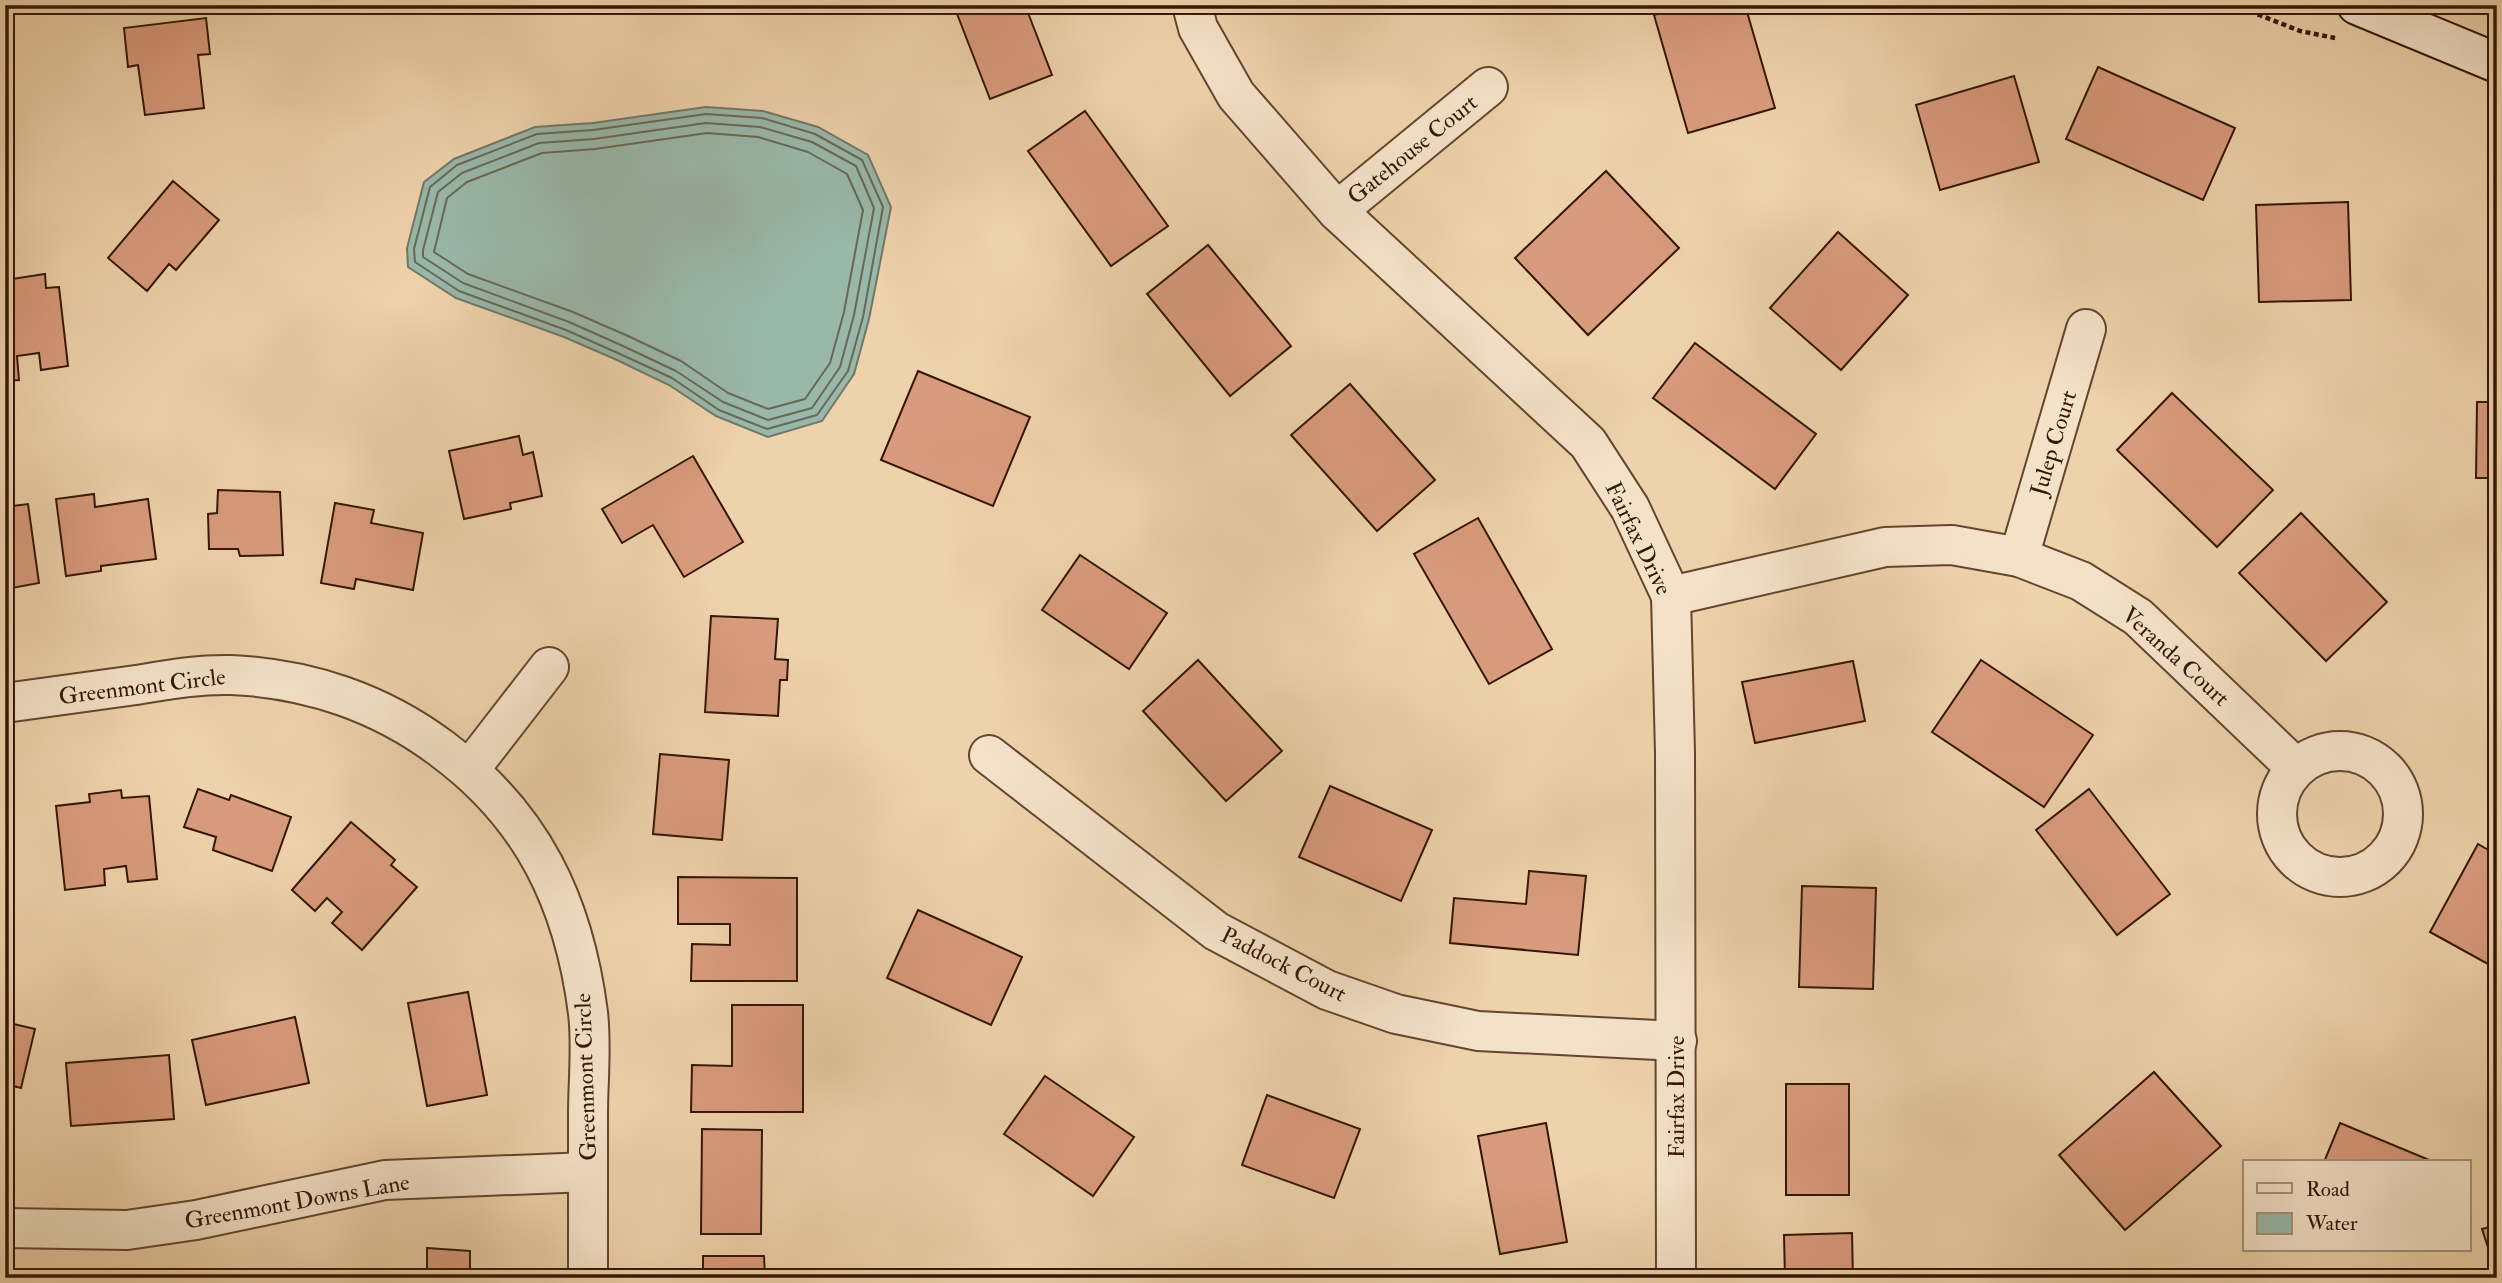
<svg xmlns="http://www.w3.org/2000/svg" width="2502" height="1283" font-family="'IM FELL Double Pica',serif">
<style>
.water{fill:#99b8aa;stroke:#717868;stroke-width:2}
.lines{fill:none;stroke-linecap:round;stroke-linejoin:round}
.shore{stroke:#676857;stroke-width:2}
.building{fill:#d99b7d;stroke:#351704;stroke-width:2}
.street-casing{stroke:#63462e;stroke-width:42}
.secondary-casing{stroke:#351704;stroke-width:42}
.path{stroke:#351704;stroke-width:4.5;stroke-dasharray:5 3.5;stroke-linecap:butt}
.street{stroke:#f4e2c8;stroke-width:38}
.secondary{stroke:#f4e2c8;stroke-width:38}
.labels{text-anchor:middle;stroke-width:6;stroke-linejoin:round;paint-order:stroke}
.street-label{font-size:23px;fill:#351704;stroke:#f4e2c8}
</style>
<rect width="100%" height="100%" fill="#eed2ab"/>
<filter id="stains"><feTurbulence type="fractalNoise" baseFrequency=".00286" numOctaves="4"/><feColorMatrix values="0 0 0 0 .2 0 0 0 0 .09 0 0 0 0 .02 0 0 0 .5 -.17"/></filter>
<radialGradient id="worn" r=".72"><stop offset=".6" stop-color="#630" stop-opacity="0"/><stop offset="1" stop-color="#630" stop-opacity=".3"/></radialGradient>
<polygon class="water" points="706,107 763,111 818,127 868,155 891,207 869,319 854,374 822,421 768,437 716,416 669,385 617,360 564,337 456,298 408,267 407,248 424,182 454,159 535,127 593,123"/>
<g class="lines">
<g class="shore">
<polygon points="706,114 762,118 815,134 862,160 883,207 863,317 848,371 817,415 767,429 719,410 672,378 620,354 566,330 459,291 415,262 414,249 430,187 457,165 537,134 593,130"/>
<polygon points="706,123 760,127 812,142 856,166 874,208 854,315 840,367 812,408 768,420 723,402 676,371 623,346 569,322 463,283 423,257 423,250 438,192 462,173 539,143 594,139"/>
<polygon points="707,133 758,137 808,152 847,174 863,210 844,312 830,363 805,399 768,409 728,393 681,361 628,336 573,312 468,274 434,252 447,198 467,182 542,153 595,149"/>
</g>
</g>
<g class="building">
<polygon points="1025,5 1052,75 990,99 954,6"/>
<polygon points="1686,5 1745,5 1775,108 1688,133 1654,15"/>
<polygon points="206,18 210,54 198,55 204,108 145,115 138,65 128,67 124,28"/>
<polygon points="2098,67 2235,128 2203,200 2066,139"/>
<polygon points="2014,76 2039,162 1940,190 1916,105"/>
<polygon points="1085,111 1168,226 1111,266 1028,151"/>
<polygon points="1606,171 1679,248 1588,335 1515,258"/>
<polygon points="173,181 219,220 176,270 169,264 147,291 108,258"/>
<polygon points="2348,202 2351,300 2259,302 2256,205"/>
<polygon points="1838,232 1908,295 1841,370 1770,308"/>
<polygon points="1208,245 1291,346 1230,396 1147,294"/>
<polygon points="45,274 46,288 59,287 68,366 41,370 39,353 17,356 19,380 5,381 5,280"/>
<polygon points="1695,343 1816,434 1775,489 1653,398"/>
<polygon points="918,371 1030,417 993,506 881,460"/>
<polygon points="1350,384 1435,480 1377,531 1291,435"/>
<polygon points="2172,393 2273,490 2217,547 2117,450"/>
<polygon points="2477,402 2497,402 2497,478 2476,478"/>
<polygon points="519,436 523,455 533,452 542,496 510,503 511,509 464,519 449,451"/>
<polygon points="693,456 743,542 684,577 653,525 622,543 602,509"/>
<polygon points="218,490 280,492 283,555 240,556 238,549 209,549 208,514 217,513"/>
<polygon points="94,494 95,507 148,499 156,559 101,566 101,571 66,576 56,499"/>
<polygon points="335,503 374,510 371,523 423,533 413,590 356,579 354,589 321,583"/>
<polygon points="28,504 39,583 6,589 5,597 5,507"/>
<polygon points="2301,513 2387,602 2326,661 2239,573"/>
<polygon points="1478,518 1552,649 1489,684 1414,554"/>
<polygon points="1080,555 1167,613 1129,669 1042,610"/>
<polygon points="711,616 778,619 775,659 788,660 787,680 780,680 778,716 705,712"/>
<polygon points="1198,660 1282,751 1226,801 1143,711"/>
<polygon points="1981,660 2093,735 2044,807 1932,732"/>
<polygon points="1853,661 1865,721 1755,743 1742,682"/>
<polygon points="660,754 729,760 722,840 653,834"/>
<polygon points="1330,786 1432,830 1401,901 1299,857"/>
<polygon points="198,789 229,800 231,795 291,817 272,871 213,850 216,837 184,827"/>
<polygon points="2089,789 2170,894 2117,935 2036,830"/>
<polygon points="121,790 122,798 149,796 157,879 128,882 126,866 104,869 105,885 65,890 56,806 90,802 89,794"/>
<polygon points="351,822 395,860 391,865 417,887 362,950 332,923 342,912 327,898 315,911 292,890"/>
<polygon points="5,823 11,876 5,877"/>
<polygon points="2478,844 2497,855 2497,969 2430,932"/>
<polygon points="1529,871 1586,876 1578,955 1450,943 1454,898 1526,904"/>
<polygon points="678,877 797,878 797,981 691,981 692,944 730,945 730,924 678,924"/>
<polygon points="1802,886 1876,888 1873,989 1799,987"/>
<polygon points="918,910 1022,957 991,1025 887,978"/>
<polygon points="468,992 487,1095 427,1106 408,1003"/>
<polygon points="732,1005 803,1005 803,1112 691,1112 692,1065 732,1066"/>
<polygon points="295,1017 309,1083 206,1105 192,1040"/>
<polygon points="5,1022 35,1029 21,1088 5,1084"/>
<polygon points="169,1055 174,1119 71,1126 66,1063"/>
<polygon points="2154,1072 2221,1146 2125,1230 2059,1155"/>
<polygon points="1045,1076 1134,1137 1093,1196 1004,1134"/>
<rect x="1786" y="1084" width="63" height="111"/>
<polygon points="1267,1095 1360,1129 1334,1198 1242,1165"/>
<polygon points="1546,1123 1567,1242 1500,1254 1478,1136"/>
<polygon points="2340,1123 2434,1162 2324,1162"/>
<polygon points="702,1129 762,1130 761,1234 701,1234"/>
<polygon points="2497,1225 2497,1275 2482,1229"/>
<polygon points="1852,1233 1853,1278 1785,1278 1784,1235"/>
<polygon points="427,1248 470,1251 470,1278 414,1278 414,1273 427,1273"/>
<polygon points="703,1256 764,1256 765,1278 703,1278"/>
</g>
<g class="lines">
<g class="street-casing">
<g id="street">
<polyline points="1192,5 1198,28 1236,95 1337,211 1588,443 1630,508 1671,596 1675,753 1676,1278"/>
<polyline points="1337,211 1488,87"/>
<polyline points="2019,557 2086,329"/>
<polyline points="1671,596 1885,547 1952,545 2019,557 2081,581 2138,617 2296,768"/>
<path d="M 5,703 C 49,697 93,691 136,685 C 167,680 199,674 231,675 C 308,678 381,703 442,749 C 533,816 574,903 588,1013 C 592,1046 588,1081 588,1114 C 588,1168 588,1223 588,1278"/>
<circle cx="2340" cy="814" r="63"/>
<polyline points="989,755 1216,931 1327,990 1396,1014 1478,1031 1677,1041"/>
<polyline points="470,769 549,667"/>
<polyline points="5,1228 127,1230 196,1220 385,1180 588,1172"/>
</g>
</g>
<g class="secondary-casing">
<polyline id="secondary" points="2357,5 2497,63"/>
</g>
<polyline class="path" points="2234,5 2300,31 2335,38"/>
<use href="#street" class="street"/>
<use href="#secondary" class="secondary"/>
</g>
<g class="labels">
<g class="street-label">
<text transform="translate(1412 149) rotate(-39)" y="8">Gatehouse Court</text>
<text transform="translate(2053 443) rotate(-73)" y="8">Julep Court</text>
<text transform="translate(1639 538) rotate(64)" y="8">Fairfax Drive</text>
<text transform="translate(2176 656) rotate(42)" y="8">Veranda Court</text>
<text transform="translate(142 686) rotate(-7)" y="8">Greenmont Circle</text>
<text transform="translate(1284 964) rotate(27)" y="8">Paddock Court</text>
<text transform="translate(585 1077) rotate(-92)" y="8">Greenmont Circle</text>
<text transform="translate(1676 1097) rotate(-90)" y="8">Fairfax Drive</text>
<text transform="translate(297 1201) rotate(-10)" y="8">Greenmont Downs Lane</text>
</g>
</g>
<rect width="2502" height="1283" fill="none" stroke="#eed2ab" stroke-width="28"/>
<rect x="7" y="7" width="2488" height="1269" fill="none" stroke="#351704" stroke-width="3.5"/>
<rect x="14" y="14" width="2474" height="1255" fill="none" stroke="#351704" stroke-width="2"/>
<rect x="2243" y="1160" width="228" height="91" fill="#f4e2c8" stroke="#a8917a" stroke-width="2"/>
<rect x="2257" y="1183" width="35" height="10" fill="#f4e2c8" stroke="#a8917a" stroke-width="2"/>
<text x="2306" y="1196" font-size="21" fill="#351704">Road</text>
<rect x="2257" y="1213" width="35" height="21" fill="#99b8aa" stroke="#a8917a" stroke-width="2"/>
<text x="2306" y="1230" font-size="21" fill="#351704">Water</text>
<rect width="100%" height="100%" filter="url(#stains)"/>
<rect width="100%" height="100%" fill="url(#worn)"/>
</svg>
